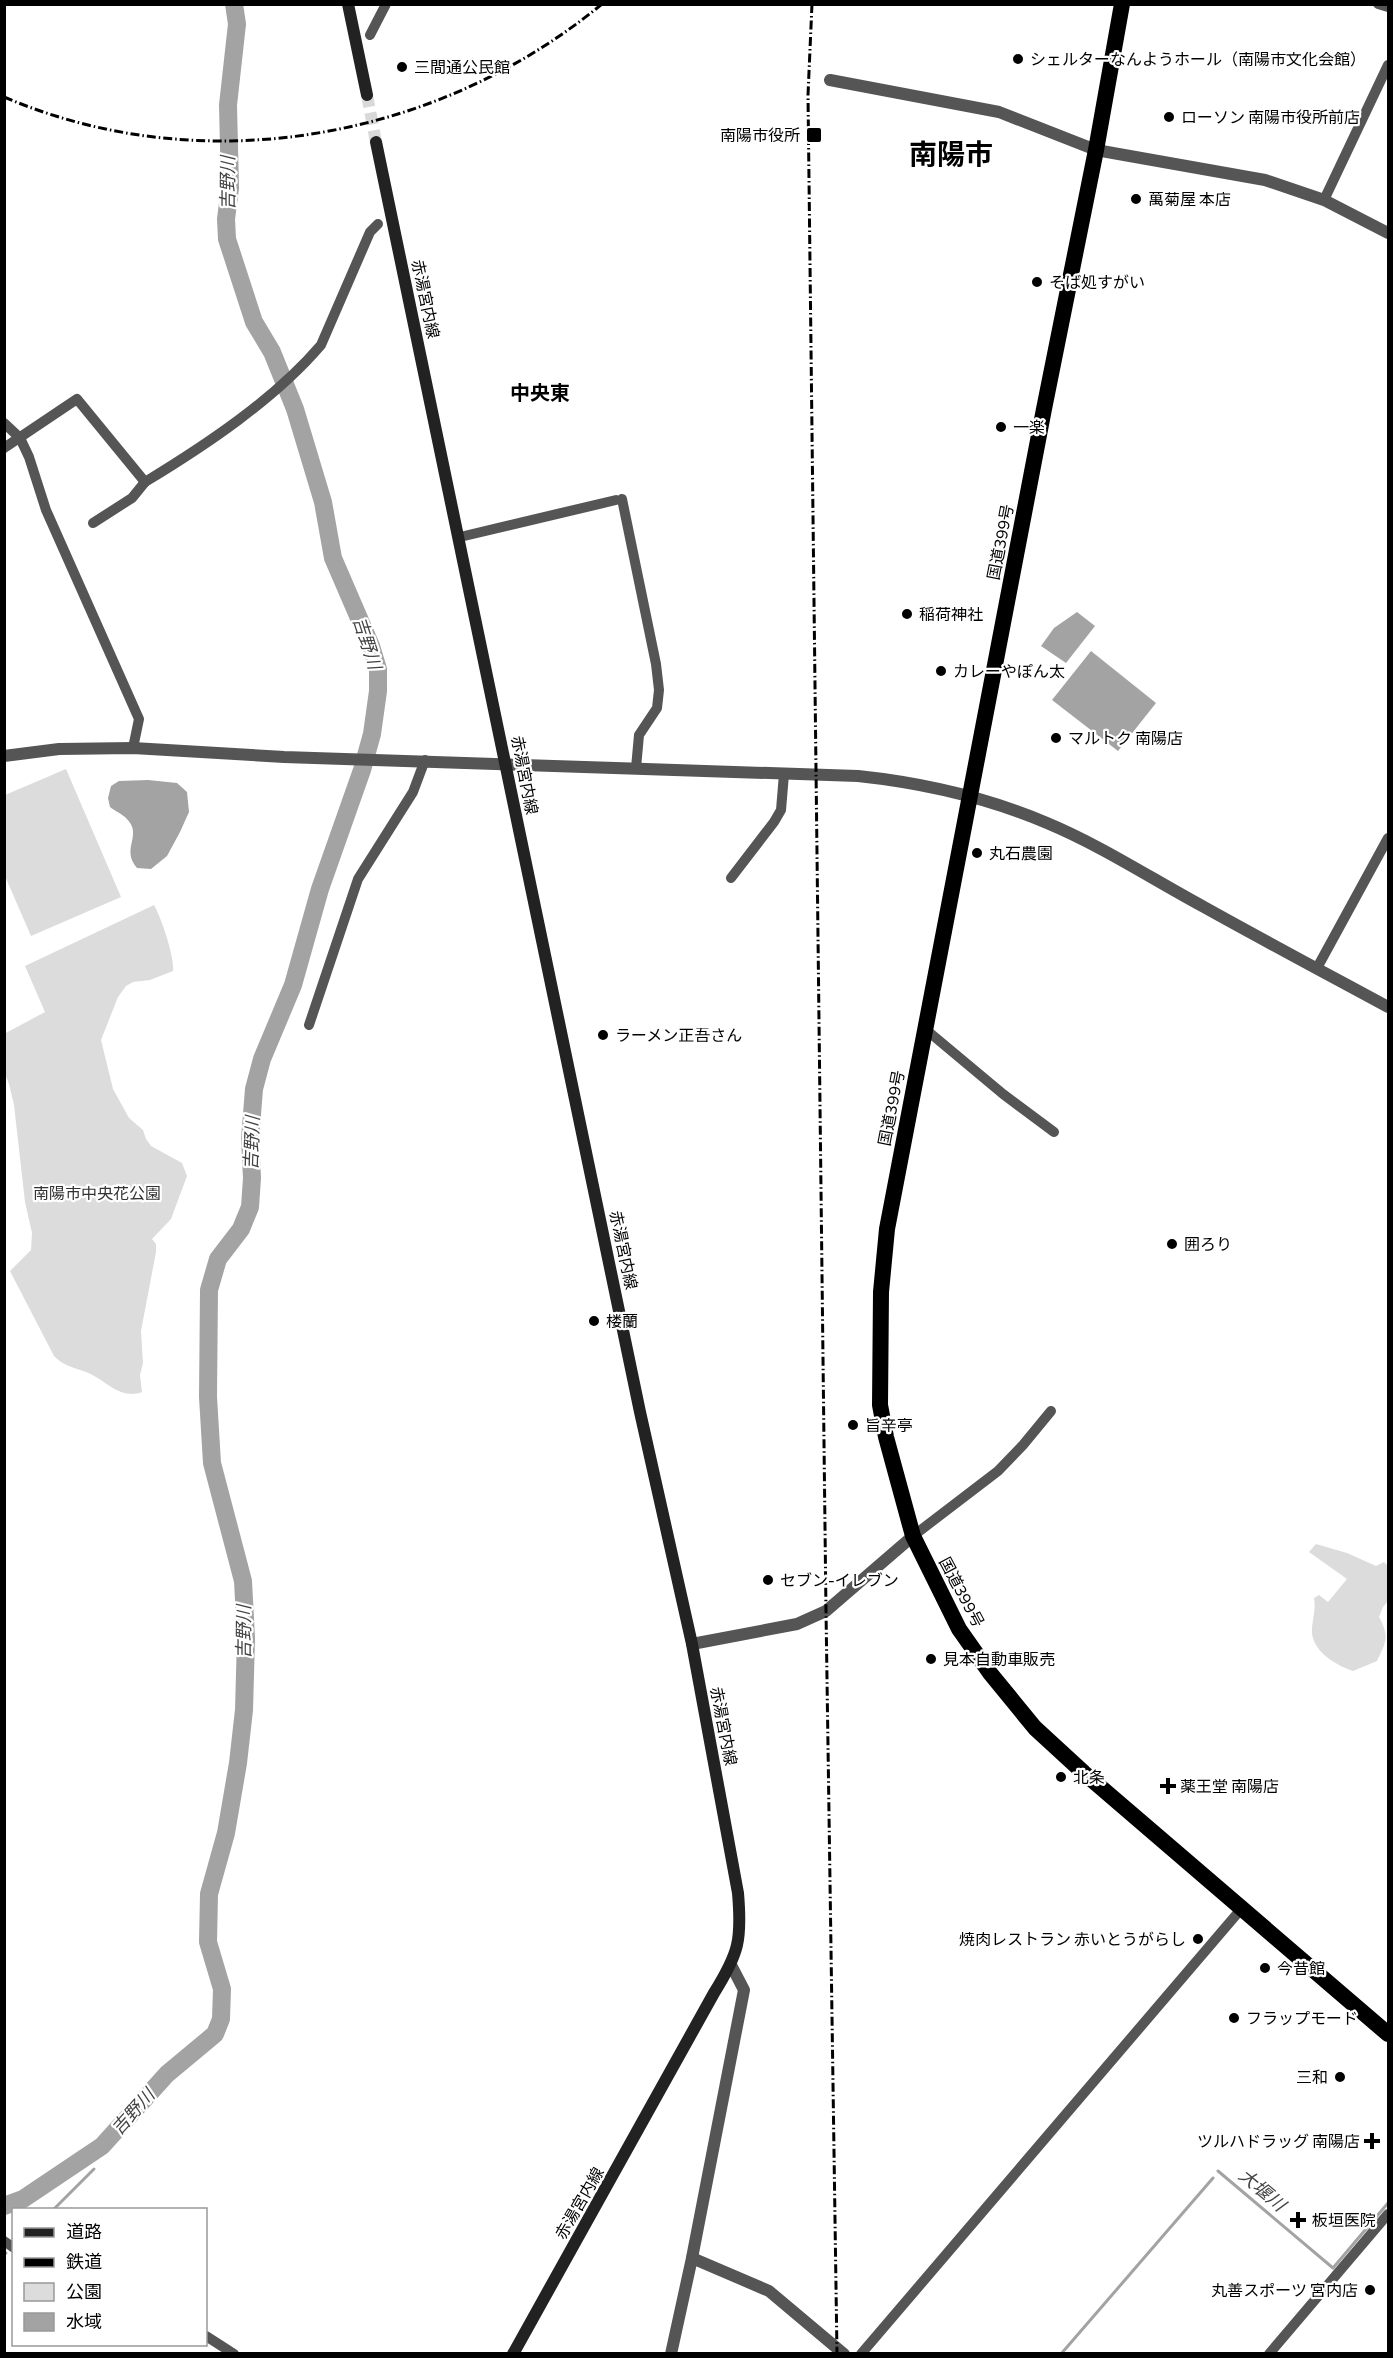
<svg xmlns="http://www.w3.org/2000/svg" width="1393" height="2358" font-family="Commissioner,'Noto Sans JP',sans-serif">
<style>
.green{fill:#dcdcdc}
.water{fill:#a3a3a3}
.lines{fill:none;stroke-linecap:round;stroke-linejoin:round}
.stream{stroke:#a3a3a3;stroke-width:3}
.river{stroke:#a3a3a3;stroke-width:18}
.secondary-tunnel{stroke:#d9d9d9;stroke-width:12;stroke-dasharray:12 6;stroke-linecap:butt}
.minor{stroke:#555;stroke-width:10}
.tertiary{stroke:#555;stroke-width:12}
.secondary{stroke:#222;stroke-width:12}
.trunk{stroke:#000;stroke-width:16}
.rail{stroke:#000;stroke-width:3;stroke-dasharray:9 3 1.5 3;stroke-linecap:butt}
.poi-dot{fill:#000;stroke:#fff;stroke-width:2}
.labels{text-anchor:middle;stroke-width:4.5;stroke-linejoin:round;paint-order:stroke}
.poi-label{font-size:16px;fill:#000;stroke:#fff;text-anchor:start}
.street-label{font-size:16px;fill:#000;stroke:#fff}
.park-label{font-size:16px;fill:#333;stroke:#fff}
.water-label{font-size:18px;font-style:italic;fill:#444;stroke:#fff}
.quarter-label{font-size:20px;font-weight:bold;fill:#000;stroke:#fff}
.town-label{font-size:28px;font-weight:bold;fill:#000;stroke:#fff}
</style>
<rect width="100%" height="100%" fill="#fff"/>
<g class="green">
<polygon points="66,769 121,897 31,936 5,876 5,795"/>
<path d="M 154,905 C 161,917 175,958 173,971 L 150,980 L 133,982 L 126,986 L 118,997 L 101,1040 L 113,1089 L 129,1118 L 143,1130 L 146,1139 L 151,1146 L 182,1163 L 187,1176 L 171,1219 L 152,1239 L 156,1244 L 156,1252 L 141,1331 L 143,1363 L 140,1375 L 142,1392 C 123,1399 111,1386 96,1377 C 82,1368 66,1369 54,1356 L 10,1271 L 31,1250 L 32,1233 L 25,1202 L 14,1105 L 9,1084 L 5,1074 L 4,1034 L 45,1012 L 25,966 Z"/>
<path d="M 1316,1544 L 1347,1553 L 1376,1566 L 1384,1562 L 1388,1566 L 1388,1601 L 1383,1607 L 1379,1617 C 1390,1637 1386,1642 1377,1661 L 1353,1671 C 1335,1665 1310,1650 1312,1628 C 1313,1617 1316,1609 1314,1598 L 1319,1595 L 1328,1602 L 1347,1579 L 1309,1552 Z"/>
</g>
<g class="water">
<polygon points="1077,612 1095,626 1066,663 1041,646 1054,628"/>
<polygon points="1091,651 1156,703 1118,751 1052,700"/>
<path d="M 148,780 L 177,783 L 187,792 L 189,812 L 180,832 L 167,856 L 151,869 L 137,868 C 120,848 144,835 126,818 C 122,814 115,811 110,807 L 108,798 L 111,786 L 119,781 Z"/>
</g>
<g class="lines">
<g class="stream">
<polyline points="102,2146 102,2147"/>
<polyline points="1218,2171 1333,2268 1388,2203"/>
<polyline points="53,2210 94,2169"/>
<polyline points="4,2255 6,2253"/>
<polyline points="1061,2354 1213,2178"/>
</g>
<polyline class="river" points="4,2206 23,2199 102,2146 167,2074 215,2034 221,2019 222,1989 208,1942 209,1894 226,1833 238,1763 244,1710 246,1638 243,1581 212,1463 208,1397 209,1290 218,1259 241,1229 250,1207 252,1178 250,1139 254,1089 262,1059 293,985 320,889 362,770 372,734 378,691 378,669 371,646 333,558 323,502 295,409 272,352 254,322 227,239 226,219 230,188 228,105 237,24 234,4"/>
<polyline class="secondary-tunnel" points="367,95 376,142"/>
<g class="minor">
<polyline points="1378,4 1388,7"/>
<polyline points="370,35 386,4"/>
<polyline points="1324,200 1388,65"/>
<polyline points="4,423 20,438 29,457 46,510 139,719 133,748"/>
<path d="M 4,448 L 77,399 L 145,482 C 206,445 275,399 321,345 L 370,232 L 378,224"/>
<polyline points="622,499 656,664 659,690 657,708 639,735 636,768"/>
<polyline points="93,523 132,498 145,482"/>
<polyline points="460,537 616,500"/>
<polyline points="731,878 774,822 781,810 784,774"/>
<polyline points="1317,968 1388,838"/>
<polyline points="309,1025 358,879 413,792 425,760"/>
<polyline points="924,1028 1003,1094 1054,1132"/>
<polyline points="913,1536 998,1471 1023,1445 1051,1411"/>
<polyline points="4,2241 14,2248"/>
<polyline points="206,2336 234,2354"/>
<polyline points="861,2354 1242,1908"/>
<polyline points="1269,2354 1388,2214"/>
</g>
<g class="tertiary">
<polyline points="830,80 999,112 1096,150 1265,180 1324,200 1388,233"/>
<path d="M 4,756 L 59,749 L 133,748 L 284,757 L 858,776 C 924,783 986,797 1047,823 C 1102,846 1152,879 1204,907 C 1265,941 1327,974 1388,1007"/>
<polyline points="692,1644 797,1624 826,1611 913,1536"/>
<polyline points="692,2258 769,2291 844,2354"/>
<polyline points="671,2354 692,2258 744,1990 731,1965"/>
</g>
<g class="secondary">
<polyline points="348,4 367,95"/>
<path d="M 376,142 L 640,1412 L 692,1644 L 738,1893 C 742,1940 739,1953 714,1993 L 513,2354"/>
</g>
<polyline class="trunk" points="1122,4 1096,150 1044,409 887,1229 881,1292 880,1405 886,1437 913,1536 959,1629 990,1673 1035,1728 1084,1773 1388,2034"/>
<g class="rail">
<polyline points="812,4 808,95 826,1611 837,2354"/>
<path d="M 4,97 C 203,182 437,140 602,4"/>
</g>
</g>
<g class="poi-dot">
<circle cx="1018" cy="59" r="6"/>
<circle cx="402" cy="67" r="6"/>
<circle cx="1169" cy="117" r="6"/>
<rect x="806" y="127" width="16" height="16" rx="3"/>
<circle cx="1136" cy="199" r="6"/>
<circle cx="1037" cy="282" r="6"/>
<circle cx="1001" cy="427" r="6"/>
<circle cx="907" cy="614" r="6"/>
<circle cx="941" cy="671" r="6"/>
<circle cx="1056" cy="738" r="6"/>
<circle cx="977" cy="853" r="6"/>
<circle cx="603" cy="1035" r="6"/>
<circle cx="1172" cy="1244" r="6"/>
<circle cx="594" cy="1321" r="6"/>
<circle cx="853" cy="1425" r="6"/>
<circle cx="768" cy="1580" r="6"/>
<circle cx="931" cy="1659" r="6"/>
<circle cx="1061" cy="1777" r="6"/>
<path d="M1165 1777h6v6h6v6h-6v6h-6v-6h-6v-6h6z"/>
<circle cx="1198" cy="1939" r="6"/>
<circle cx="1265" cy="1968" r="6"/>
<circle cx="1234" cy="2018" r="6"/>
<circle cx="1340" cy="2077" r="6"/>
<path d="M1369 2132h6v6h6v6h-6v6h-6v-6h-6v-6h6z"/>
<path d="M1295 2211h6v6h6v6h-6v6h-6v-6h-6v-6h6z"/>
<circle cx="1370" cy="2290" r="6"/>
</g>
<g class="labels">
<g class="poi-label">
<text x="1030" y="65">シェルターなんようホール（南陽市文化会館）</text>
<text x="414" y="73">三間通公民館</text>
<text x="1181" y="123">ローソン 南陽市役所前店</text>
<text x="800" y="141" text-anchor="end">南陽市役所</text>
<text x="1148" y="205">萬菊屋 本店</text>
<text x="1049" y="288">そば処すがい</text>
<text x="1013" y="433">一楽</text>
<text x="919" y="620">稲荷神社</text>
<text x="953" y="677">カレーやぽん太</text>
<text x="1068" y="744">マルトク 南陽店</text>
<text x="989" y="859">丸石農園</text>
<text x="615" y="1041">ラーメン正吾さん</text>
<text x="1184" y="1250">囲ろり</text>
<text x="606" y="1327">楼蘭</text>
<text x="865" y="1431">旨辛亭</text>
<text x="780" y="1586">セブン-イレブン</text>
<text x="943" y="1665">見本自動車販売</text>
<text x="1073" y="1783">北条</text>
<text x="1180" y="1792">薬王堂 南陽店</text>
<text x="1186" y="1945" text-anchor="end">焼肉レストラン 赤いとうがらし</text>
<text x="1277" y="1974">今昔館</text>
<text x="1246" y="2024">フラップモード</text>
<text x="1328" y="2083" text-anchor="end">三和</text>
<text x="1360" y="2147" text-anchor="end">ツルハドラッグ 南陽店</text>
<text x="1312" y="2226">板垣医院</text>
<text x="1358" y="2296" text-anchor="end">丸善スポーツ 宮内店</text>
</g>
<g class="street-label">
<text transform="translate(426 299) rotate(78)" y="6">赤湯宮内線</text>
<text transform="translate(1000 542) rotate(-79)" y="6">国道399号</text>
<text transform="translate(525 775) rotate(79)" y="6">赤湯宮内線</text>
<text transform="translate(891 1108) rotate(-79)" y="6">国道399号</text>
<text transform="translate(624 1250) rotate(78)" y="6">赤湯宮内線</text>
<text transform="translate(962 1592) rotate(62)" y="6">国道399号</text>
<text transform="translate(724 1726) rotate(79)" y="6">赤湯宮内線</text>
<text transform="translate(579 2203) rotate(-60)" y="6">赤湯宮内線</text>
</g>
<g class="park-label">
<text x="97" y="1199">南陽市中央花公園</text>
</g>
<g class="water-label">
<text transform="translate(228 183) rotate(-90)" y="6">吉野川</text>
<text transform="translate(367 643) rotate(72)" y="6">吉野川</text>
<text transform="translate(252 1143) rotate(-88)" y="6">吉野川</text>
<text transform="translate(244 1632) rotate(-90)" y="6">吉野川</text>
<text transform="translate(133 2112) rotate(-48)" y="6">吉野川</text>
<text transform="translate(1262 2190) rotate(40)" y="6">大堰川</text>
</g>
<g class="quarter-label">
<text x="540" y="400">中央東</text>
</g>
<g class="town-label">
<text x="951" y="164">南陽市</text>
</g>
</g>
<rect width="1393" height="2358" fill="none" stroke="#000000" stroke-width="12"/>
<rect x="12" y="2208" width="195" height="138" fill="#ffffff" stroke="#999999" stroke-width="1.5"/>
<rect x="24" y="2228" width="30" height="9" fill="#222222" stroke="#999999" stroke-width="1.5"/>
<text x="66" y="2238" font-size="18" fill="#000000">道路</text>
<rect x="24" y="2258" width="30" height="9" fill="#000000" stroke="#999999" stroke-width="1.5"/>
<text x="66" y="2268" font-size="18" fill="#000000">鉄道</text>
<rect x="24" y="2283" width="30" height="18" fill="#dcdcdc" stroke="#999999" stroke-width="1.5"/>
<text x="66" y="2298" font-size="18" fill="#000000">公園</text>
<rect x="24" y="2313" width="30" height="18" fill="#a3a3a3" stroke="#999999" stroke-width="1.5"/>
<text x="66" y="2328" font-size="18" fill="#000000">水域</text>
</svg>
